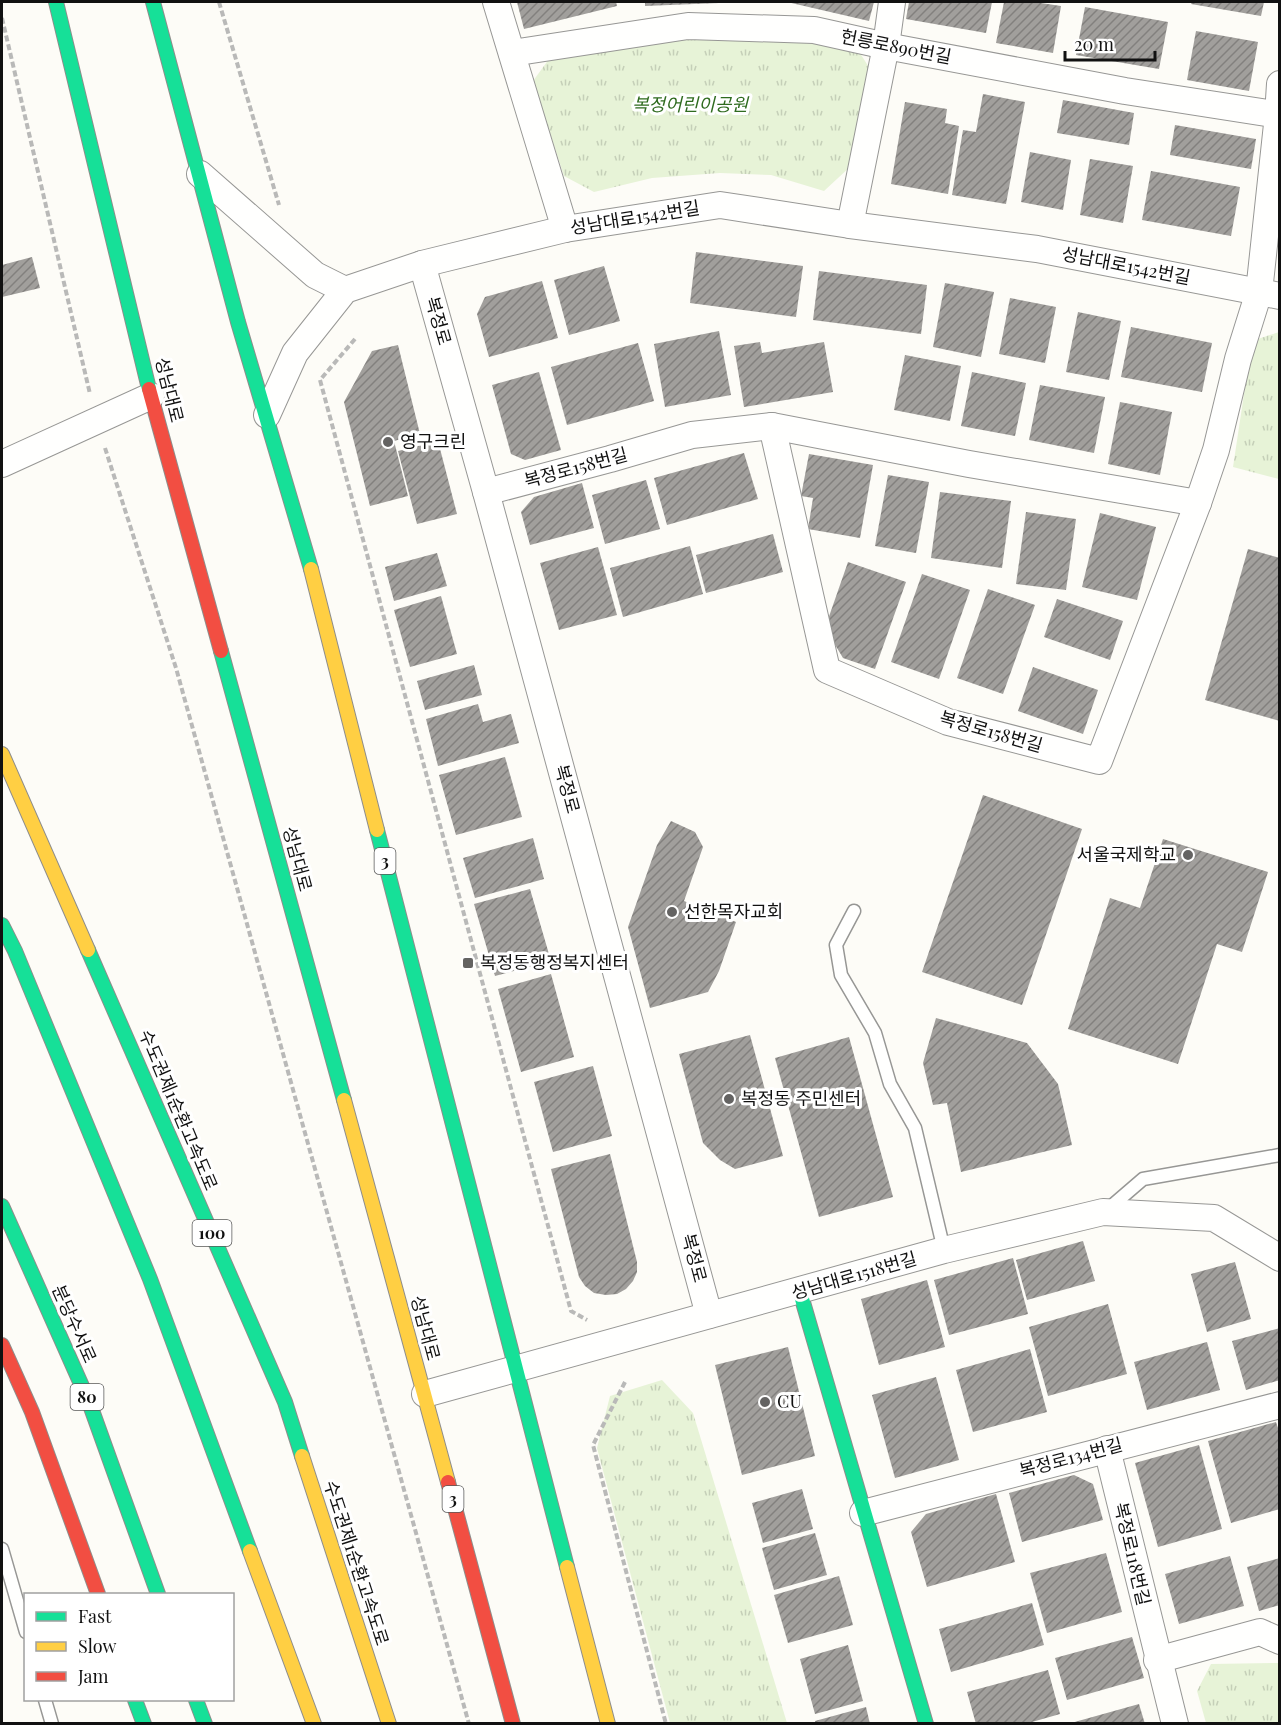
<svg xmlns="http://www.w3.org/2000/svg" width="1281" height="1725" font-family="'Playfair Display','Noto Sans KR',serif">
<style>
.park{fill:url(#park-tufts)}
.building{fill:url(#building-hatch)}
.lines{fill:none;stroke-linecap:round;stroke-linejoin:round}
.lane-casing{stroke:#979795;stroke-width:15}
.street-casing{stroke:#979795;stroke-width:28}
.fast-casing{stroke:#8e8d8b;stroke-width:16}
.slow-casing{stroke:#8e8d8b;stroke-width:16}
.jam-casing{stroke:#8e8d8b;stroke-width:16}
.path{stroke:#b9b9b8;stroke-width:4;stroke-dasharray:6 3;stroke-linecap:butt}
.lane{stroke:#fffffe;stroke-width:12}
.street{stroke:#fffffe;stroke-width:26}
.fast{stroke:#16e098;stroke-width:14}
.slow{stroke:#ffcf43;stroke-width:14}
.jam{stroke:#f24e42;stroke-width:14}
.poi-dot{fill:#646362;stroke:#fff;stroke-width:2}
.labels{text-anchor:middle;stroke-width:6;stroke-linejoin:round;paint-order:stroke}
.shield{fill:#fff;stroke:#585858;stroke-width:1.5}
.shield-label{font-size:16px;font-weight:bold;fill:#111}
.street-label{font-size:18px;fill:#111;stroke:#fff}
.park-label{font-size:18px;font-style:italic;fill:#2f6b1f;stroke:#fff}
.poi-label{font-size:18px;fill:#111;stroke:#fff;text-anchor:start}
</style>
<defs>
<pattern id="park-tufts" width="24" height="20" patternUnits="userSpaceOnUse" patternTransform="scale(1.5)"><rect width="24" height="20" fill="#e7f3d7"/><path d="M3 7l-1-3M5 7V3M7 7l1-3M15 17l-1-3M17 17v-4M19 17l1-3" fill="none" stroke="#c5cfb8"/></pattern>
<pattern id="building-hatch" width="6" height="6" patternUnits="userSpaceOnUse" patternTransform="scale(1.5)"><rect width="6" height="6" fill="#a19f9c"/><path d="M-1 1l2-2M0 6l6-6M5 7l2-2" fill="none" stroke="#82807e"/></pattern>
</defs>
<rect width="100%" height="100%" fill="#fdfcf7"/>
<g class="park">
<polygon points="686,34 856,47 874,75 851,166 824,191 771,175 720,173 652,178 594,192 564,176 533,81 549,59"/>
<polygon points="1279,332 1279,479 1233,467 1252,341"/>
<polygon points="662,1380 693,1413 787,1723 670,1723 597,1448 610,1396"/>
<polygon points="1278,1663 1279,1723 1206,1723 1197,1691 1211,1664"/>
</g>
<g class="building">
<polygon points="517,2 616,2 617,6 524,29"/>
<polygon points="645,2 719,2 719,3 645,6"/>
<polygon points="787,2 874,2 869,21"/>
<polygon points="909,2 992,2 986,33 906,19"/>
<polygon points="1004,2 1034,2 1061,6 1053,53 996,43"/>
<polygon points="1192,2 1264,2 1261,16 1191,4"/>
<polygon points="1085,7 1168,22 1159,69 1076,55"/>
<polygon points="1196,31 1258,42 1249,91 1187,80"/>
<polygon points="983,94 1025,102 1006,204 952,195 963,130 976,132"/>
<polygon points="1063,100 1134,113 1129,145 1057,133"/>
<polygon points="905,102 947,109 945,123 959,126 948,194 891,184"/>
<polygon points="1175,125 1256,139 1251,169 1170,155"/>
<polygon points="1030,152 1071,160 1063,210 1021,202"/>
<polygon points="1090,159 1133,166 1123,223 1080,215"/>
<polygon points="1151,171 1240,187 1231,236 1142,220"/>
<polygon points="696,252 803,266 796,317 690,303"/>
<polygon points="32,257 40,288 2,297 2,265"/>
<polygon points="604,266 620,321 569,335 554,280"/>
<polygon points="819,271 927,285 921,334 813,320"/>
<polygon points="542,281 558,338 489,357 477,314 485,297"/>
<polygon points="945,283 994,292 981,357 933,347"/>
<polygon points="1010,298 1056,307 1045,363 999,354"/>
<polygon points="1078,312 1121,321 1109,380 1066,372"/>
<polygon points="1131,327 1212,343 1202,392 1121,377"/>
<polygon points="719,331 731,395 665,407 654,344"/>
<polygon points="760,342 762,353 824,342 833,392 744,407 734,346"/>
<polygon points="638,343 654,401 567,425 551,367"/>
<polygon points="398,345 420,434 394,441 408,496 370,506 344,402 372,351"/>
<polygon points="905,355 961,366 950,421 894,410"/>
<polygon points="539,372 561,450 525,460 511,454 492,385"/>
<polygon points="972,372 1026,383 1015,436 961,426"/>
<polygon points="1040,385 1105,397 1094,453 1029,440"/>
<polygon points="1120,402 1172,412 1160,475 1108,464"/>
<polygon points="438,441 457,514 417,524 398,451"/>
<polygon points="744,453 758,499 667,525 654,478"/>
<polygon points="809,454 873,465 860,538 808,529 813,498 801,496"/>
<polygon points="888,475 929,482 916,553 875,546"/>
<polygon points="646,480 660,529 605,544 592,495"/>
<polygon points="582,483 594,528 530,545 521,512 534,497"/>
<polygon points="940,492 1011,501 1002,568 931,558"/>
<polygon points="1026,512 1076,519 1066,590 1016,584"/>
<polygon points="1100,513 1156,527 1137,600 1082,587"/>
<polygon points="773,534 783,572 706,593 696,555"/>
<polygon points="690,546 703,594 623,617 610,568"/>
<polygon points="598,547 617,615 559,630 540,563"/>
<polygon points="1248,549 1280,558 1280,721 1205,700"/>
<polygon points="437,553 447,586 394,601 385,567"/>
<polygon points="848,562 906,582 875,669 843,658 825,628"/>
<polygon points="922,574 970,590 939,679 891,662"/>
<polygon points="988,589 1035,605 1003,694 957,678"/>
<polygon points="441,596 457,654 410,667 394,610"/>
<polygon points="1057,599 1123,621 1110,660 1044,637"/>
<polygon points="474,665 482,695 425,710 417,681"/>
<polygon points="1033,667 1098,690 1083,734 1018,711"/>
<polygon points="478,704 483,722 511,714 519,743 438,766 426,719"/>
<polygon points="505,757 522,817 456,835 439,775"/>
<polygon points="983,795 1082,829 1022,1005 922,972"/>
<polygon points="671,821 695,832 703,847 684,901 736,922 719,971 708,992 650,1008 628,927 657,845"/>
<polygon points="533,838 544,879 475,898 463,858"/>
<polygon points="1163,839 1268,872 1242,952 1217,944 1178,1064 1068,1029 1110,898 1140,908"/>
<polygon points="530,889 551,961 495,976 474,904"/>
<polygon points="551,974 574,1057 521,1072 498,989"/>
<polygon points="936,1018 1027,1043 1058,1084 1072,1145 961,1172 947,1103 933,1105 923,1063"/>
<polygon points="750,1035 783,1156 735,1169 720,1160 703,1143 679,1054"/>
<polygon points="849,1037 893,1197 819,1217 775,1058"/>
<polygon points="593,1066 612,1136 553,1152 534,1082"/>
<polygon points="610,1154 637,1262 637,1272 633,1281 626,1289 617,1294 606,1295 594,1293 585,1286 579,1277 551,1169"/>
<polygon points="1083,1241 1095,1281 1027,1300 1016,1260"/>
<polygon points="1013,1258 1028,1314 949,1335 934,1280"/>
<polygon points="1235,1262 1251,1319 1207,1332 1191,1274"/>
<polygon points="927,1280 945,1347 879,1365 861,1299"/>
<polygon points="1108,1304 1127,1374 1048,1396 1029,1327"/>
<polygon points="1280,1328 1280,1380 1246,1390 1232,1341"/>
<polygon points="1207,1342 1220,1390 1147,1410 1134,1362"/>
<polygon points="788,1347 815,1456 742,1475 715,1365"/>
<polygon points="1030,1349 1047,1412 973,1432 956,1370"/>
<polygon points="936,1377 959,1460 895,1478 872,1395"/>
<polygon points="1276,1422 1280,1434 1280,1509 1231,1523 1208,1441"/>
<polygon points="1199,1445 1222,1529 1158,1547 1135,1463"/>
<polygon points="1074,1475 1093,1484 1103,1520 1022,1542 1009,1493"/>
<polygon points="802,1489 813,1529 763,1543 752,1503"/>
<polygon points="996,1494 1015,1562 927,1587 911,1532 926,1514"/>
<polygon points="815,1533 827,1575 774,1590 762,1548"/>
<polygon points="1106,1553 1122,1612 1047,1633 1030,1573"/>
<polygon points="1230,1556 1244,1606 1179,1624 1165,1574"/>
<polygon points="1280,1558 1280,1605 1259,1611 1247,1567"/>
<polygon points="839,1576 853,1625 788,1643 774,1595"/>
<polygon points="1032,1603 1044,1645 951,1672 939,1629"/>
<polygon points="1132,1637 1144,1678 1067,1700 1055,1658"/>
<polygon points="848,1645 863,1701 815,1714 800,1659"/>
<polygon points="1048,1670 1060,1714 1025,1724 976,1724 967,1692"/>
<polygon points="1139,1704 1145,1724 1071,1724 1071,1723"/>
<polygon points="866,1707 870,1724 815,1724 815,1721"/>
</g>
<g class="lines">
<g class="lane-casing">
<g id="lane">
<polyline points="854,911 836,945 841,975 875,1033 890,1084 915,1128 944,1250"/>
<polyline points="1107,1210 1143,1179 1280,1155"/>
<polyline points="2,1549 26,1632"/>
<polyline points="45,1700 52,1724"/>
</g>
</g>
<g class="street-casing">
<g id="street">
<polyline points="496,2 565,229"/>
<polyline points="512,53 688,26 814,30 886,46 1125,91 1280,115"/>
<polyline points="200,174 315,275 345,290"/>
<polyline points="850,225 886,46 892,2"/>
<polyline points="422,264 486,492 709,1315"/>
<polyline points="267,415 295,353 345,290 422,264 565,229 720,205 850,225 1037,249 1280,296"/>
<polyline points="772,426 827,670 948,722 1099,761 1198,503 1216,450 1238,359 1259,292 1278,115 1280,84"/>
<polyline points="2,464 151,396"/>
<polyline points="486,492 610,459 692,435 772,426 969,464 1198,503"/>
<polyline points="425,1394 944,1250 1103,1212 1214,1218 1280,1258"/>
<polyline points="1107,1449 1175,1724"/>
<polyline points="863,1513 1280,1405"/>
<polyline points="1157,1660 1260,1632 1280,1641"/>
</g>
</g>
<g class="fast-casing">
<g id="fast">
<polyline points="56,2 149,389"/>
<polyline points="153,2 238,322 311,569"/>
<polyline points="221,651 344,1100"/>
<polyline points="377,830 567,1567"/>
<polyline points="2,925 15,951 150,1279 250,1551"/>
<polyline points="88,950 285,1402 302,1456"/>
<polyline points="2,1206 89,1402 158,1594"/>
<polyline points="800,1292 926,1724"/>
<polyline points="135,1700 144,1724"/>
<polyline points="196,1700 205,1724"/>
</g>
</g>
<g class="slow-casing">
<g id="slow">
<polyline points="311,569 377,830"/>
<polyline points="2,754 88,950"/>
<polyline points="344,1100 448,1482"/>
<polyline points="302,1456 389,1724"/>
<polyline points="250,1551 314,1724"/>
<polyline points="567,1567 608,1724"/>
</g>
</g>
<g class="jam-casing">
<g id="jam">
<polyline points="149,389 221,651"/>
<polyline points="2,1345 32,1412 98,1594"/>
<polyline points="448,1482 513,1724"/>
</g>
</g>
<g class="path">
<polyline points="219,2 279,205"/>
<polyline points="2,18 90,394"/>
<polyline points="355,339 320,380 571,1311 587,1320"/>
<polyline points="105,448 176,668 469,1724"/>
<polyline points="625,1382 593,1445 666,1724"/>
</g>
<use href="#lane" class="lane"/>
<use href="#street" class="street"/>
<use href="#fast" class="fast"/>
<use href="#slow" class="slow"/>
<use href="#jam" class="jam"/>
</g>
<g class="poi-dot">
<circle cx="388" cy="442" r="6"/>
<circle cx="1188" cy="855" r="6"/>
<circle cx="672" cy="912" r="6"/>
<rect x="462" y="957" width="12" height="12" rx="3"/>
<circle cx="729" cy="1099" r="6"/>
<circle cx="765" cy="1402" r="6"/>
</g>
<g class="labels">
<g class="shield">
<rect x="374.5" y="848" width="21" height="26" rx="4.5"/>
<rect x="192.5" y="1220" width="39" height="26" rx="4.5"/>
<rect x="70.5" y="1384" width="33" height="26" rx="4.5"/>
<rect x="442.5" y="1486" width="21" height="26" rx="4.5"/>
</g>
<g class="shield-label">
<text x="385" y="867">3</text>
<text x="212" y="1239">100</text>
<text x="87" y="1403">80</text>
<text x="453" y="1505">3</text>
</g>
<g class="street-label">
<text transform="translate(896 47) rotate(11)" y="6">헌릉로890번길</text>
<text transform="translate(635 218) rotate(-9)" y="6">성남대로1542번길</text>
<text transform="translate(1126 266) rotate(11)" y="6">성남대로1542번길</text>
<text transform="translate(438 321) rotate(74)" y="6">복정로</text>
<text transform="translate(169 390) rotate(76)" y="6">성남대로</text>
<text transform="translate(576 468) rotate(-15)" y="6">복정로158번길</text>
<text transform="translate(991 732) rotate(16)" y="6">복정로158번길</text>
<text transform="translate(567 789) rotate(75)" y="6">복정로</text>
<text transform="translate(297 859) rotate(75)" y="6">성남대로</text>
<text transform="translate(178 1110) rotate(67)" y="6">수도권제1순환고속도로</text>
<text transform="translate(694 1258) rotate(75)" y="6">복정로</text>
<text transform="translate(854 1276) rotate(-16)" y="6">성남대로1518번길</text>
<text transform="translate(74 1324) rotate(66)" y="6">분당수서로</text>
<text transform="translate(425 1328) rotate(75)" y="6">성남대로</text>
<text transform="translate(1071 1458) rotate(-15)" y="6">복정로134번길</text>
<text transform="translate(1132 1554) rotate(77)" y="6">복정로118번길</text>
<text transform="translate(356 1563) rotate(72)" y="6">수도권제1순환고속도로</text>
</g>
<g class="park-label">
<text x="690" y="111">복정어린이공원</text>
</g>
<g class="poi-label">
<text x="400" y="448">영구크린</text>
<text x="1176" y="861" text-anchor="end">서울국제학교</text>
<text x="684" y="918">선한목자교회</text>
<text x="480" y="969">복정동행정복지센터</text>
<text x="741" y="1105">복정동 주민센터</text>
<text x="777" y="1408">CU</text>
</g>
</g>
<rect width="1281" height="1725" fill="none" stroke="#111111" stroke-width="6"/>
<rect x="24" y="1593" width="210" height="108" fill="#ffffff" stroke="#a0a0a0" stroke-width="1.5"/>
<rect x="36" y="1612" width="30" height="9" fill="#16e098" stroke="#a0a0a0" stroke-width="1.5"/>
<text x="78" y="1623" font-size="18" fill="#111111">Fast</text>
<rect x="36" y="1642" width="30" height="9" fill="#ffcf43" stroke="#a0a0a0" stroke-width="1.5"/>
<text x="78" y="1653" font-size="18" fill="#111111">Slow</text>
<rect x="36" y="1672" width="30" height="9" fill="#f24e42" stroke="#a0a0a0" stroke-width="1.5"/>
<text x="78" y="1683" font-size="18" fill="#111111">Jam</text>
<path d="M1065 51v9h90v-9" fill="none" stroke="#111111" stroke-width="3"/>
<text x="1074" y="51" font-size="18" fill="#111111" stroke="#ffffff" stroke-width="4.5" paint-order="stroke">20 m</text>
</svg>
